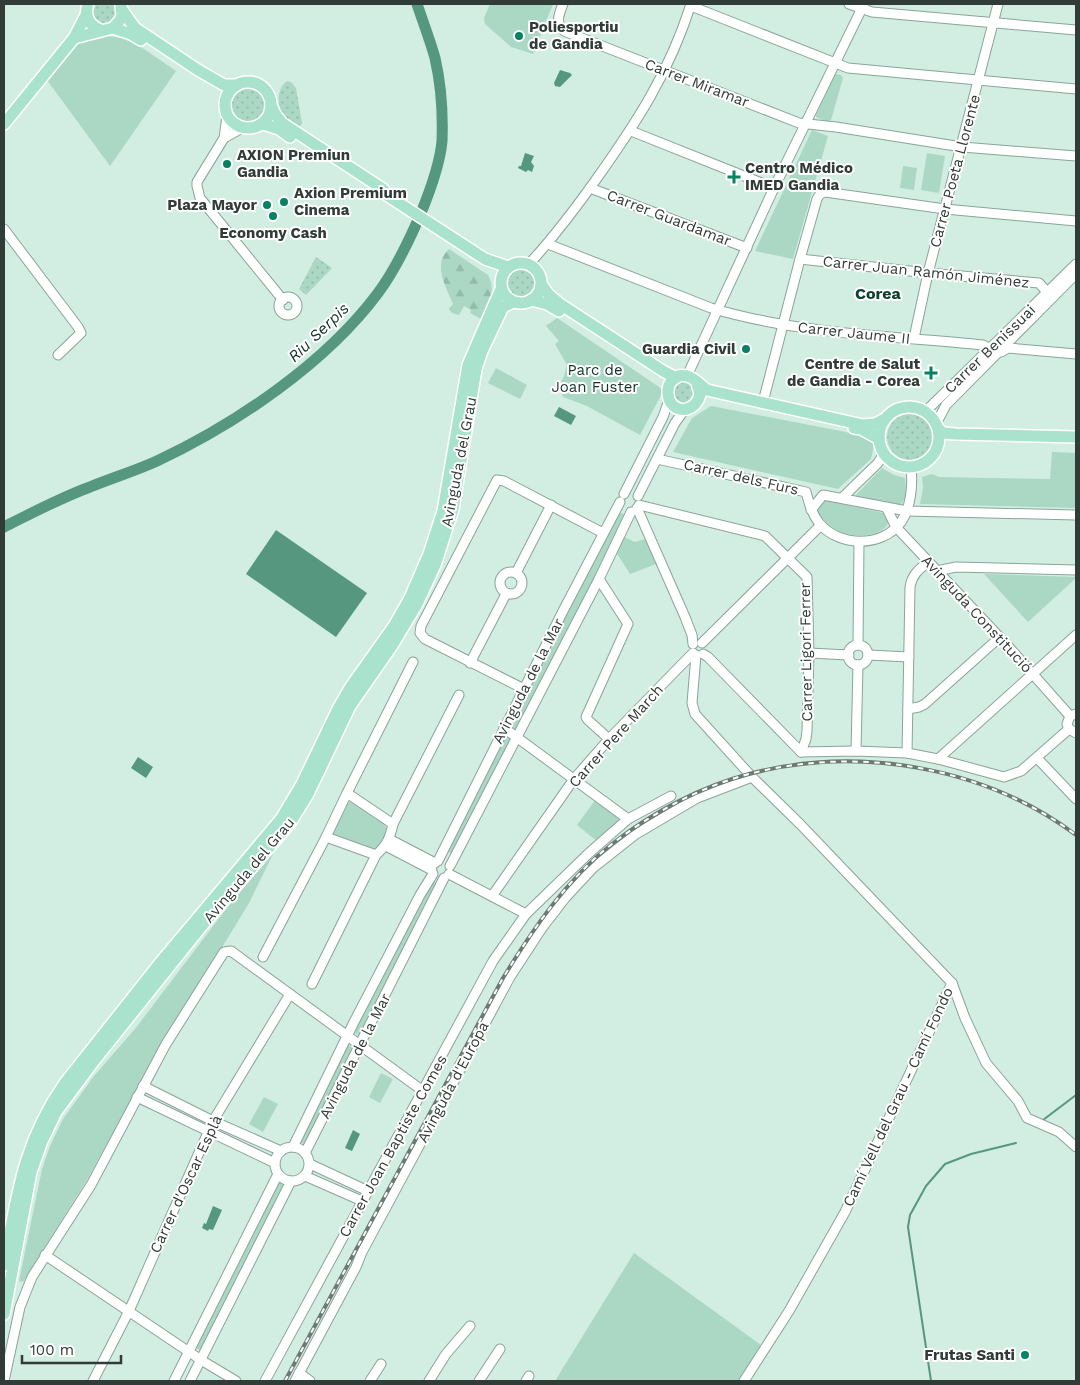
<svg xmlns="http://www.w3.org/2000/svg" width="1080" height="1385" font-family="'Work Sans',sans-serif">
<style>
.green{fill:#aad8c5}
.forest{fill:url(#forest-firs)}
.garden{fill:url(#garden-dots)}
.water{fill:#55987f}
.lines{fill:none;stroke-linecap:round;stroke-linejoin:round}
.stream{stroke:#55987f;stroke-width:2}
.river{stroke:#55987f;stroke-width:11}
.minor-casing{stroke:#8ba499;stroke-width:11}
.major-casing{stroke:#fff;stroke-width:14}
.minor{stroke:#fff;stroke-width:9}
.major{stroke:#a9e2cd;stroke-width:11}
.rail-casing{stroke:#6b7b74;stroke-width:4}
.rail{stroke:#fff;stroke-width:2;stroke-dasharray:5.5;stroke-linecap:butt}
.poi-dot{fill:#058262;stroke:#fff;stroke-width:2}
.labels{text-anchor:middle;stroke-width:4;stroke-linejoin:round;paint-order:stroke}
.poi-label{font-size:15px;font-weight:bold;fill:#313b37;stroke:#fff;text-anchor:start}
.street-label{font-size:15px;fill:#313b37;stroke:#fff}
.park-label{font-size:15px;fill:#133328;stroke:#fff}
.neighbourhood-label{font-size:16px;font-weight:bold;fill:#0d4030;stroke:#fff}
.water-label{font-size:16px;font-style:italic;fill:#103025;stroke:#fff}
</style>
<defs>
<pattern id="forest-firs" width="22" height="20" patternUnits="userSpaceOnUse" patternTransform="scale(1.25)"><rect width="22" height="20" fill="#aad8c5"/><path d="M5 1l3.5 6h-7zM16 11l3.5 6h-7z" fill="#93baaa"/></pattern>
<pattern id="garden-dots" width="8" height="8" patternUnits="userSpaceOnUse" patternTransform="scale(1.25)"><rect width="8" height="8" fill="#aad8c5"/><path d="M2 2h.1M6 6h.1" fill="none" stroke="#93baaa" stroke-width="1.8" stroke-linecap="round"/></pattern>
</defs>
<rect width="100%" height="100%" fill="#d2ede1"/>
<g class="green">
<polygon points="490,4 553,4 533,54 511,47 485,24 484,18"/>
<polygon points="107,36 123,38 144,49 176,71 110,166 47,80 76,45 89,39"/>
<polygon points="836,74 841,75 843,78 831,120 827,122 816,117 816,115 835,75"/>
<polygon points="812,130 828,136 793,259 755,251"/>
<polygon points="927,153 945,156 939,193 921,190"/>
<polygon points="903,166 917,168 914,190 900,188"/>
<polygon points="557,318 662,389 660,397 640,435 587,406 563,397 560,384 564,376 567,365 555,344 559,341 546,326"/>
<polygon points="496,368 527,385 520,399 488,383"/>
<polygon points="711,406 866,436 874,445 871,459 838,489 673,452 692,418"/>
<polygon points="1052,452 1076,453 1076,508 920,504 923,488 922,477 932,474 939,477 1050,479"/>
<path d="M 882,468 L 894,475 L 905,478 C 906,487 908,500 899,506 L 854,497 Z"/>
<path d="M 827,500 L 883,513 C 908,530 841,555 817,510 L 822,501 Z"/>
<polygon points="617,513 621,513 626,515 519,729 515,730 511,728 510,725"/>
<polygon points="624,537 635,542 645,539 656,564 630,574 616,552"/>
<polygon points="984,574 1076,577 1076,578 1028,622"/>
<polygon points="504,734 513,735 454,854 446,851"/>
<polygon points="596,799 622,821 598,842 577,825"/>
<polygon points="351,802 384,824 389,832 378,850 363,847 332,836 344,803"/>
<polygon points="279,842 249,903 146,1072 88,1178 23,1282 19,1281 42,1169 50,1146 63,1119 94,1076 135,1029 245,884"/>
<polygon points="432,880 437,883 361,1037 354,1032"/>
<polygon points="348,1044 355,1048 306,1145 299,1142"/>
<polygon points="381,1073 393,1079 380,1103 369,1097"/>
<polygon points="264,1097 278,1104 263,1132 249,1124"/>
<polygon points="280,1178 287,1181 201,1351 195,1347"/>
<polygon points="634,1253 765,1348 744,1381 555,1381"/>
</g>
<path class="forest" d="M 449,249 L 488,275 C 497,292 488,302 481,319 L 470,313 L 471,310 L 464,306 L 459,315 L 452,313 L 449,309 L 453,304 C 446,287 432,264 449,249 Z"/>
<g class="garden">
<polygon points="92,4 114,4 117,14 113,22 106,26 93,21 90,7"/>
<path d="M 287,81 L 291,82 L 296,88 L 302,123 L 299,128 C 285,118 277,114 279,95 C 280,89 282,85 287,81 Z"/>
<circle cx="248" cy="106" r="18"/>
<polygon points="316,257 332,268 306,295 299,289"/>
<circle cx="521" cy="283" r="15"/>
<circle cx="684" cy="392" r="11"/>
<circle cx="910" cy="437" r="23"/>
</g>
<g class="water">
<polygon points="560,70 570,73 572,75 560,87 555,86 554,83"/>
<polygon points="525,153 534,156 531,162 534,166 532,172 528,170 526,172 518,168 519,166 521,166"/>
<polygon points="559,407 576,416 571,425 554,416"/>
<polygon points="276,530 367,593 336,637 246,574"/>
<polygon points="138,757 153,767 146,778 131,768"/>
<polygon points="353,1130 360,1134 352,1151 345,1148"/>
<polygon points="213,1206 222,1210 213,1230 209,1229 208,1231 202,1228 204,1223 206,1224"/>
</g>
<g class="lines">
<g class="stream">
<polyline points="1043,1120 1076,1095"/>
<polyline points="931,1381 908,1227 910,1215 926,1186 945,1164 971,1154 1016,1143"/>
</g>
<path class="river" d="M 4,527 C 32,513 60,498 90,487 C 112,478 135,471 157,461 C 236,424 326,363 378,293 C 396,269 409,241 421,213 C 430,191 440,165 442,141 C 443,114 441,84 435,58 C 430,40 423,22 417,4"/>
<g class="minor-casing">
<g id="minor">
<path d="M 563,4 C 559,14 555,23 564,31 L 799,123 L 836,127 L 962,147 L 1076,156"/>
<polyline points="849,4 872,12 1076,30"/>
<polyline points="691,6 848,68 1076,89"/>
<polyline points="227,116 224,138 197,182 197,186 200,198 283,300"/>
<polyline points="631,131 774,188"/>
<polyline points="224,138 242,128"/>
<polyline points="590,188 747,248"/>
<polyline points="4,229 78,327 81,333 58,355"/>
<path d="M 548,244 L 711,308 C 798,334 892,336 983,345 L 990,349"/>
<polyline points="800,259 928,273 1039,283 1048,293"/>
<path d="M 529,264 C 553,238 575,209 595,181 C 637,122 669,73 691,4"/>
<circle cx="288" cy="306" r="9"/>
<polyline points="914,338 928,273 998,4"/>
<polyline points="1001,352 1008,348 1076,354"/>
<polyline points="687,376 774,188 864,4"/>
<polyline points="763,402 800,259 817,199 820,194 825,192 945,209 1076,221"/>
<polyline points="925,412 1076,264"/>
<polyline points="936,424 946,405 1076,274"/>
<path d="M 657,459 L 806,492 C 809,503 812,514 819,523 C 839,547 882,548 901,522 C 911,508 913,484 911,467"/>
<polyline points="624,494 663,417 669,400"/>
<polyline points="638,496 675,423 685,409"/>
<polyline points="842,498 878,463 884,453"/>
<polyline points="639,505 765,536 807,577 809,653 807,731 806,739 801,752"/>
<polyline points="637,508 685,617 692,635 693,644"/>
<polyline points="887,509 896,527 1007,645 1070,716"/>
<polyline points="811,510 823,495 907,511 1076,515"/>
<polyline points="937,571 956,567 1076,570"/>
<circle cx="511" cy="583" r="11"/>
<polyline points="516,573 551,505"/>
<polyline points="599,579 628,624 586,717 588,720 609,739"/>
<polyline points="702,643 821,525"/>
<polyline points="858,645 859,542"/>
<circle cx="858" cy="655" r="10"/>
<polyline points="809,653 849,655"/>
<polyline points="703,654 708,657 801,752"/>
<polyline points="696,655 692,703 695,714 752,777 800,824 952,983 965,1018 986,1063 1018,1101 1027,1118 1059,1132 1076,1147"/>
<polyline points="868,655 909,657"/>
<polyline points="470,663 506,594"/>
<polyline points="524,689 425,639 420,633 421,626 497,480 504,481 603,533"/>
<polyline points="908,709 919,707 925,704 1000,637"/>
<polyline points="1076,714 1070,716 1067,724 1069,729 1076,733"/>
<polyline points="504,728 628,819"/>
<polyline points="856,751 858,665"/>
<polyline points="801,752 856,751 907,753 938,759 1004,777 1021,771 1069,729"/>
<path d="M 907,753 L 910,587 C 912,575 918,570 928,562"/>
<polyline points="1037,758 1076,799"/>
<polyline points="938,759 1076,635"/>
<polyline points="347,793 413,662"/>
<polyline points="393,824 459,695"/>
<polyline points="389,839 435,863"/>
<polyline points="386,846 432,870"/>
<polyline points="438,861 563,611 620,502"/>
<polyline points="450,866 599,579 631,512"/>
<polyline points="449,874 526,914"/>
<polyline points="492,896 574,779 609,739 693,653"/>
<polyline points="263,957 326,837"/>
<path d="M 312,984 L 376,855 C 387,845 390,838 393,824 L 347,793 L 326,837 L 376,855"/>
<polyline points="143,1086 213,1121 281,1151"/>
<polyline points="137,1097 275,1163"/>
<circle cx="292" cy="1164" r="17"/>
<polyline points="293,1147 353,1024 420,895 433,874"/>
<polyline points="305,1153 444,878"/>
<polyline points="310,1164 368,1191"/>
<polyline points="305,1176 362,1201"/>
<polyline points="45,1255 201,1360 236,1381"/>
<polyline points="299,1373 310,1381"/>
<polyline points="4,1381 20,1307 32,1277 91,1185 166,1044 224,952 231,951 423,1091"/>
<polyline points="93,1381 129,1311 213,1121 290,994"/>
<polyline points="174,1381 278,1174"/>
<polyline points="190,1381 291,1181"/>
<polyline points="265,1381 493,961 526,914 589,853 628,819 671,796"/>
<polyline points="295,1381 356,1267 362,1252 510,977 542,928 566,897 593,868 636,834 697,798 752,777"/>
<polyline points="370,1381 381,1364"/>
<polyline points="429,1381 446,1354 470,1326"/>
<polyline points="479,1381 500,1349"/>
<polyline points="526,1381 529,1376"/>
<polyline points="744,1381 789,1311 845,1212 952,983"/>
</g>
</g>
<g class="major-casing">
<g id="major">
<path d="M 88,4 C 84,16 89,26 101,30"/>
<polyline points="122,10 135,28 198,70 224,85 235,85"/>
<polyline points="113,28 131,34 141,40"/>
<polyline points="74,38 113,28 120,20 122,16 121,6"/>
<circle cx="248" cy="105" r="23"/>
<polyline points="271,105 275,114 282,123 383,189 388,196 485,259 508,267"/>
<polyline points="4,124 74,38 86,15"/>
<polyline points="263,124 279,129 290,137"/>
<circle cx="521" cy="283" r="20"/>
<polyline points="541,284 549,295 560,304 663,371 676,378"/>
<polyline points="531,300 547,304 559,311"/>
<path d="M 697,383 L 700,395 C 698,402 694,407 687,409 C 662,414 661,371 687,376 C 695,378 701,386 707,390 L 863,425 L 875,424 L 885,419"/>
<circle cx="909" cy="437" r="30"/>
<polyline points="854,428 861,429 879,439"/>
<polyline points="938,429 944,433 955,434 1076,437"/>
<path d="M 4,1265 C 17,1196 23,1143 65,1083 L 160,963 L 281,819 L 302,784 L 338,709 L 350,688 L 394,626 L 410,598 L 429,554 L 443,511 L 468,365 L 501,289"/>
<polyline points="4,1314 31,1172 42,1141 56,1112 93,1062 200,928 290,823 308,794 350,706 393,644 417,604 435,565 453,509 476,369 482,351 503,307 513,302"/>
</g>
</g>
<use href="#minor" class="minor"/>
<use href="#major" class="major"/>
<g class="rail-casing">
<path id="rail" d="M 285,1381 L 503,978 C 533,929 566,880 612,844 C 652,813 700,787 749,774 C 859,745 985,767 1076,835"/>
</g>
<use href="#rail" class="rail"/>
</g>
<g class="poi-dot">
<circle cx="519" cy="36" r="5"/>
<circle cx="227" cy="164" r="5"/>
<path d="M731.5 169.5h5v5h5v5h-5v5h-5v-5h-5v-5h5z"/>
<circle cx="284" cy="202" r="5"/>
<circle cx="267" cy="205" r="5"/>
<circle cx="273" cy="216" r="5"/>
<circle cx="746" cy="349" r="5"/>
<path d="M928.5 365.5h5v5h5v5h-5v5h-5v-5h-5v-5h5z"/>
<circle cx="1025" cy="1355" r="5"/>
</g>
<g class="labels">
<g class="poi-label">
<text x="529" y="32">Poliesportiu<tspan x="529" dy="17">de Gandia</tspan></text>
<text x="237" y="160">AXION Premiun<tspan x="237" dy="17">Gandia</tspan></text>
<text x="745" y="173">Centro Médico<tspan x="745" dy="17">IMED Gandia</tspan></text>
<text x="294" y="198">Axion Premium<tspan x="294" dy="17">Cinema</tspan></text>
<text x="257" y="210" text-anchor="end">Plaza Mayor</text>
<text x="273" y="238" text-anchor="middle">Economy Cash</text>
<text x="736" y="354" text-anchor="end">Guardia Civil</text>
<text x="920" y="369" text-anchor="end">Centre de Salut<tspan x="920" dy="17">de Gandia - Corea</tspan></text>
<text x="1015" y="1360" text-anchor="end">Frutas Santi</text>
</g>
<g class="street-label">
<text transform="translate(697 83) rotate(21)" y="5">Carrer Miramar</text>
<text transform="translate(955 171) rotate(-75)" y="5">Carrer Poeta Llorente</text>
<text transform="translate(669 218) rotate(21)" y="5">Carrer Guardamar</text>
<text transform="translate(926 272) rotate(6)" y="5">Carrer Juan Ramón Jiménez</text>
<text transform="translate(854 333) rotate(6)" y="5">Carrer Jaume II</text>
<text transform="translate(990 349) rotate(-44)" y="5">Carrer Benissuai</text>
<text transform="translate(459 462) rotate(-79)" y="5">Avinguda del Grau</text>
<text transform="translate(741 477) rotate(13)" y="5">Carrer dels Furs</text>
<text transform="translate(977 614) rotate(47)" y="5">Avinguda Constitució</text>
<text transform="translate(806 652) rotate(-91)" y="5">Carrer Ligori Ferrer</text>
<text transform="translate(528 681) rotate(-63)" y="5">Avinguda de la Mar</text>
<text transform="translate(616 736) rotate(-48)" y="5">Carrer Pere March</text>
<text transform="translate(249 870) rotate(-50)" y="5">Avinguda del Grau</text>
<text transform="translate(355 1056) rotate(-63)" y="5">Avinguda de la Mar</text>
<text transform="translate(453 1082) rotate(-62)" y="5">Avinguda d'Europa</text>
<text transform="translate(898 1097) rotate(-65)" y="5">Camí Vell del Grau - Camí Fondo</text>
<text transform="translate(393 1146) rotate(-61)" y="5">Carrer Joan Baptiste Comes</text>
<text transform="translate(186 1184) rotate(-65)" y="5">Carrer d'Oscar Esplà</text>
</g>
<g class="park-label">
<text x="595" y="375">Parc de<tspan x="595" dy="17">Joan Fuster</tspan></text>
</g>
<g class="neighbourhood-label">
<text x="878" y="299">Corea</text>
</g>
<g class="water-label">
<text transform="translate(318 332) rotate(-44)" y="6">Riu Serpis</text>
</g>
</g>
<rect width="1080" height="1385" fill="none" stroke="#313b37" stroke-width="10"/>
<path d="M22 1355v8h99v-8" fill="none" stroke="#313b37" stroke-width="2.5"/>
<text x="30" y="1355" font-size="15" fill="#313b37" stroke="#ffffff" stroke-width="4" paint-order="stroke">100 m</text>
</svg>
